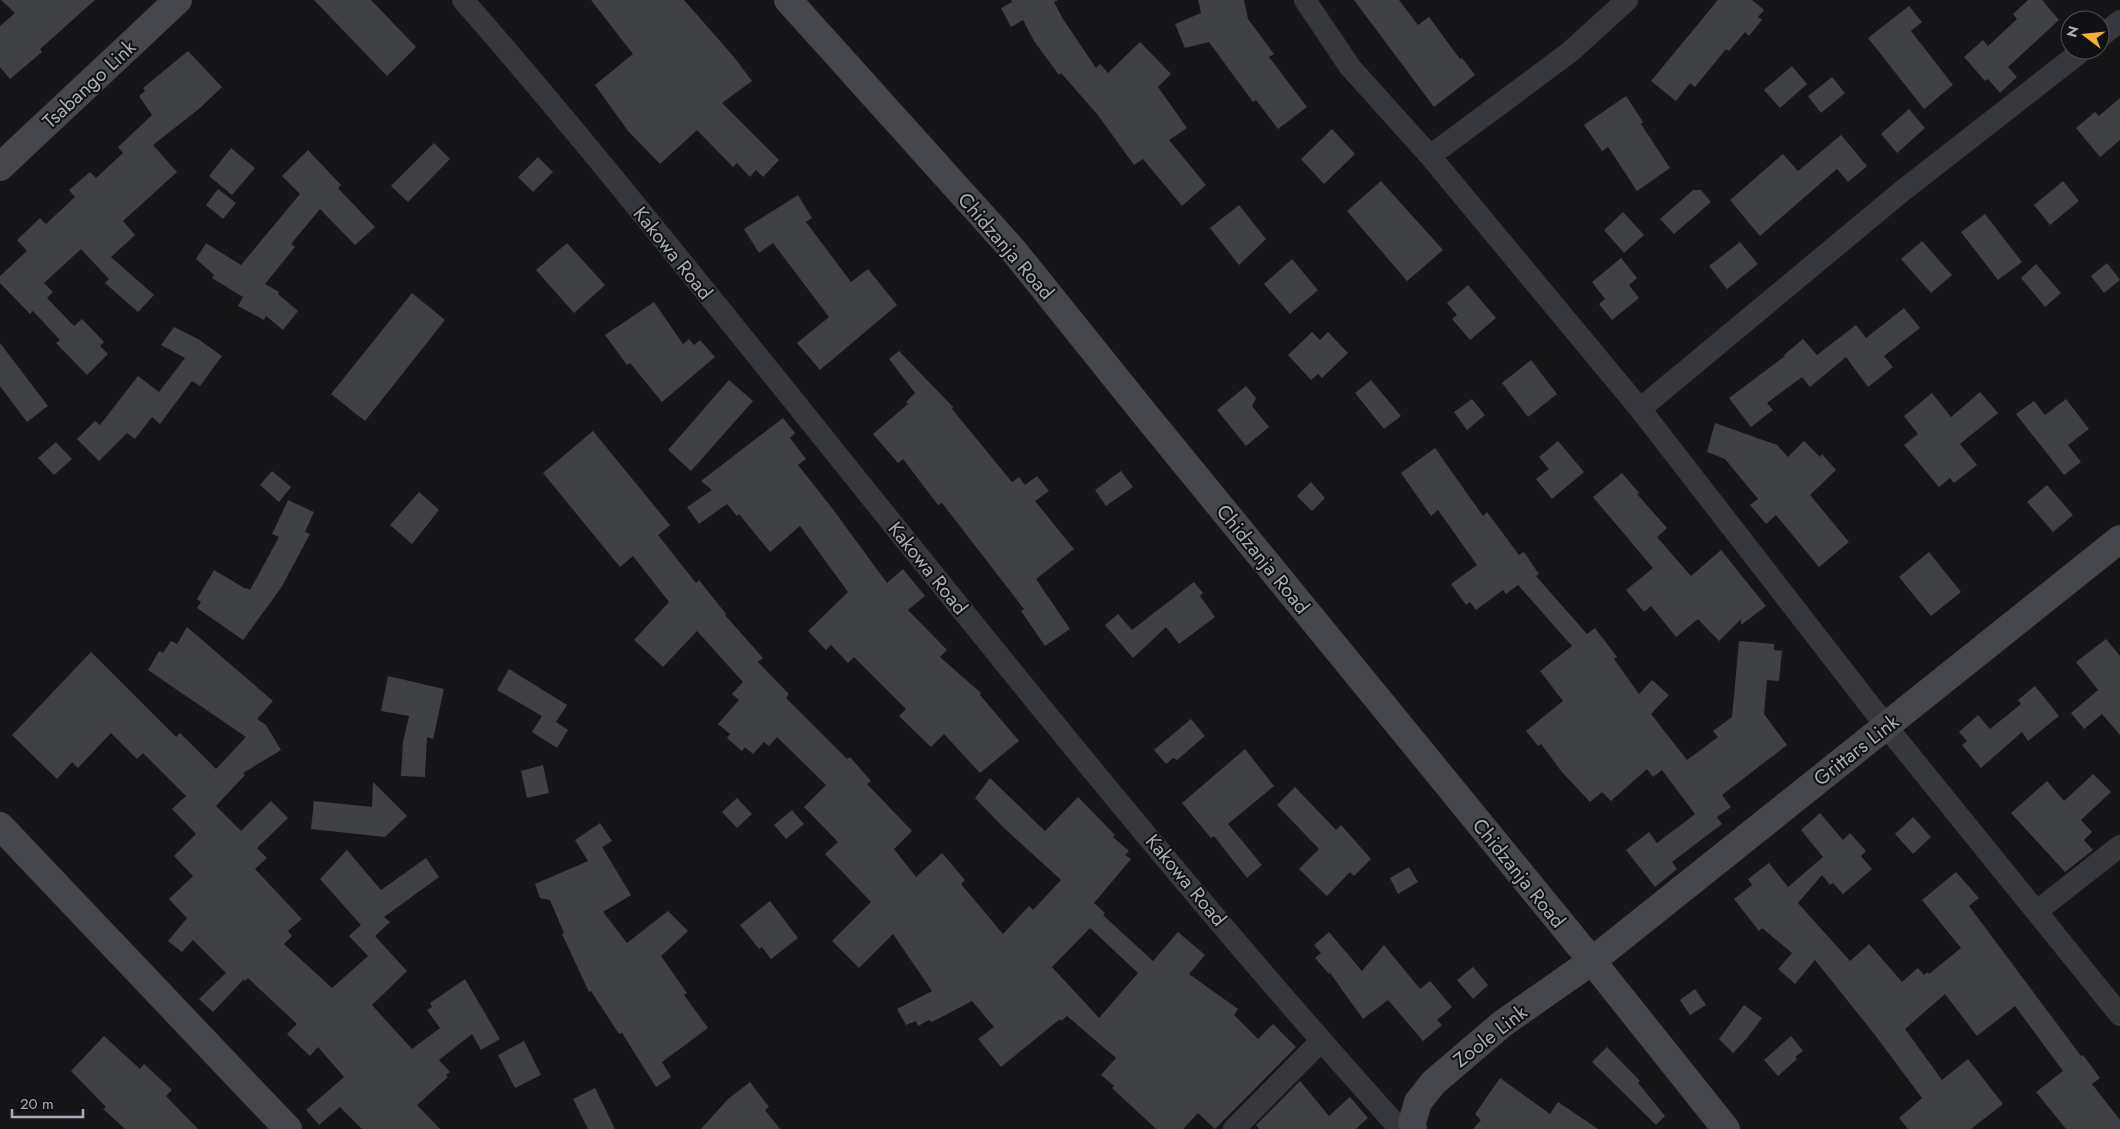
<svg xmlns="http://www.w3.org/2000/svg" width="2120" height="1129" font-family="Jost,sans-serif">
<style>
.building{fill:#404145;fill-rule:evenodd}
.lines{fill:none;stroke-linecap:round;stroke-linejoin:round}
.street{stroke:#37383d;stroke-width:22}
.secondary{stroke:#45474d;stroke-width:28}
.labels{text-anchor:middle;stroke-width:4;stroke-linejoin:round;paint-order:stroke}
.street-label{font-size:20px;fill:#a8adb8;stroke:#111113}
</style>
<rect width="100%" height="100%" fill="#161618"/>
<g class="building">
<polygon points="1,0 95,0 40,49 42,52 10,79 0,67 0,26 15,13"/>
<polygon points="314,0 371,0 416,47 387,76"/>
<polygon points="591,0 684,0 734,57 752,81 722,103 779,160 763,177 756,170 750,177 737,163 733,167 697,130 660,164 628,131 595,85 633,54"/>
<polygon points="1011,0 1058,0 1054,2 1063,19 1096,68 1100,64 1108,73 1140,42 1171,74 1158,87 1187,128 1169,140 1206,185 1182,206 1143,159 1134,165 1097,114 1061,73 1059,75 1034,41 1023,20 1011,27 1001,8 1012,2"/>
<polygon points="1198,0 1244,0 1248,19 1274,54 1269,57 1307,107 1278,129 1256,100 1253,102 1209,42 1185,48 1175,24 1201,13"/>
<polygon points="1354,0 1399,0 1418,25 1429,17 1460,59 1462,58 1475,75 1434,107"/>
<polygon points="1718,0 1752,0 1764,10 1758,17 1762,20 1749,36 1745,32 1729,51 1726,49 1695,87 1690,83 1676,101 1651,81"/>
<polygon points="2028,0 2042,0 2059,20 2008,67 2017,77 2000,93 1988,79 1985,81 1964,57 1983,40 1988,46 2017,19 2013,14"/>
<polygon points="1909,6 1922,22 1911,31 1953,85 1924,109 1868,38"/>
<polygon points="188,51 222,87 200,108 153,145 177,172 123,221 135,235 111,257 154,295 138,312 105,283 109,279 81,249 44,283 53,292 47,298 74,326 82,319 104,342 100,346 108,354 87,375 56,343 60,340 33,311 30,314 0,283 0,276 27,251 17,240 40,218 46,224 75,197 69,190 90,172 96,178 123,153 118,147 152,115 139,96 145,91 143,88"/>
<polygon points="1792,66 1807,84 1780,108 1764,90"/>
<polygon points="1832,77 1845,93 1821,113 1808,96"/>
<polygon points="1626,96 1643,122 1641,124 1670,168 1637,191 1608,147 1602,151 1584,125"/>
<polygon points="2120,98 2120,140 2100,157 2076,128 2095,112 2099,116"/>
<polygon points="1909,109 1925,128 1897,153 1881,134"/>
<polygon points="1332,129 1355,154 1324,184 1301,159"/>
<polygon points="1841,135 1867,166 1848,182 1837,169 1760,236 1730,200 1783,154 1798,171"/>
<polygon points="434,143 450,159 408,202 391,186"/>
<polygon points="231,148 255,168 232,195 209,176"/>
<polygon points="308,150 341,185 338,188 375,227 355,245 320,209 291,244 295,247 265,284 279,292 278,294 298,311 283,330 266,316 264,320 238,306 243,297 212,278 214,275 196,259 206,243 241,265 300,194 282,176"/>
<polygon points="538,157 553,172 533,192 518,177"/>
<polygon points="1381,181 1443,250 1407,281 1347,211"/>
<polygon points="2063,181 2079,201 2050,225 2034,205"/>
<polygon points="218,189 236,203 223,219 206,205"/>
<polygon points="1693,190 1701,190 1711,202 1674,234 1660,219"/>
<polygon points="798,195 812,218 806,222 851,282 868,269 897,305 820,370 797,343 829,317 773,243 759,253 744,229"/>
<polygon points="1239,205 1266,239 1239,265 1210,228"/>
<polygon points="1623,212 1644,235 1624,253 1604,230"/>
<polygon points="1985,214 2022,262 1998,280 1961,232"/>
<polygon points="1922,241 1952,275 1931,293 1901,259"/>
<polygon points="1740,242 1758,264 1727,289 1709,266"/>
<polygon points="567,243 605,285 574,313 536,270"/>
<polygon points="1621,258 1637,278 1629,285 1639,298 1612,320 1599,304 1605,299 1592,282"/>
<polygon points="1292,259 1318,290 1290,314 1264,284"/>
<polygon points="2107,263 2120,280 2104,293 2091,276"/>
<polygon points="2036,264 2061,293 2045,307 2021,278"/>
<polygon points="1468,285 1496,318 1470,340 1452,319 1457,315 1447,303"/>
<polygon points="412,293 445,320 365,421 331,394"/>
<polygon points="654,302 683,344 689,339 694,345 700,340 715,357 662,402 630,363 627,365 605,335"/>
<polygon points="1904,308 1920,328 1884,356 1893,367 1868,387 1846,357 1810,387 1802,377 1767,403 1773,410 1751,427 1729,398 1785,356 1784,355 1803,339 1817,355 1856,325 1866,338"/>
<polygon points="174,327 198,339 222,356 200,386 192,381 160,424 152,417 135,439 127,433 99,461 77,439 95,421 100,425 138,376 159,392 185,358 161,345"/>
<polygon points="1312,332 1320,340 1328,332 1348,353 1322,378 1318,374 1311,380 1288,355"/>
<polygon points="0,343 48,406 27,422 0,386"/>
<polygon points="899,351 953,407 952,409 1012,482 1019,477 1025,485 1037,476 1049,491 1035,501 1074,549 1036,579 1070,629 1045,646 1021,611 1024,609 942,503 938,505 903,459 898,463 873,434 908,404 906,402 915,393 889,359"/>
<polygon points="1531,360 1557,394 1528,417 1502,383"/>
<polygon points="729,380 753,401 691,471 668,450"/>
<polygon points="1371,380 1401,416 1384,429 1355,393"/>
<polygon points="1246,386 1256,398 1252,406 1269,427 1246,446 1217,410"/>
<polygon points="1980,392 1998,413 1960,444 1977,465 1954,483 1950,478 1939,487 1904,445 1918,434 1904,416 1932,393 1951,417"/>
<polygon points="1472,399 1485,415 1467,430 1454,412"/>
<polygon points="2066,399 2089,429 2068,445 2081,462 2064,475 2016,414 2034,401 2045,415"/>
<polygon points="783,418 795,433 790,438 806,459 798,465 832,508 887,583 903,569 925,596 908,610 947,650 940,657 981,693 980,695 1019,741 980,773 944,734 931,747 899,716 906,709 854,657 848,663 831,645 826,650 808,631 848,592 800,526 770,552 739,514 737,516 727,504 699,524 687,507 712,490 701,481"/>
<polygon points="1715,423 1777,445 1788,457 1804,441 1820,457 1822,454 1836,470 1810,495 1849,542 1819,567 1776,515 1766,524 1750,505 1758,499 1725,459 1707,452"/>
<path d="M 593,431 L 670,525 L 658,535 L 696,583 L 699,580 L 726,614 L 725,615 L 763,658 L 758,662 L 789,694 L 786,698 L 847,759 L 850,757 L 871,781 L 867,784 L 912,831 L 894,849 L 916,877 L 942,853 L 965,880 L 961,884 L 1003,934 L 1029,906 L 1033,910 L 1061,880 L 1004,828 L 975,798 L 990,778 L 1045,831 L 1078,797 L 1115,835 L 1113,837 L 1129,851 L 1125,855 L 1131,859 L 1094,903 L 1105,913 L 1103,915 L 1153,961 L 1178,932 L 1205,955 L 1189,974 L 1238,1009 L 1234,1015 L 1258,1039 L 1273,1024 L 1296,1047 L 1215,1129 L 1198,1113 L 1183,1129 L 1156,1129 L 1112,1088 L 1114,1086 L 1101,1075 L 1116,1058 L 1067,1016 L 1061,1021 L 1060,1019 L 1001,1067 L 978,1039 L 994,1027 L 972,1001 L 932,1022 L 929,1020 L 918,1026 L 916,1021 L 906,1025 L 897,1009 L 932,991 L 893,934 L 859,968 L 832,941 L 871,902 L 825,854 L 838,842 L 804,807 L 826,785 L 777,737 L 769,746 L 764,742 L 753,754 L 745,747 L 742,751 L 727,738 L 730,734 L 718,724 L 739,700 L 732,694 L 743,682 L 697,631 L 663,667 L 634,640 L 669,602 L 633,556 L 620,567 L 543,473 ZM 1090,928 L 1138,973 L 1099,1018 L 1052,967 Z"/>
<polygon points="1558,441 1584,472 1552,499 1536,479 1549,469 1539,457"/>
<polygon points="56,442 72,459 54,475 38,458"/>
<polygon points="1435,448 1483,516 1487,512 1519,555 1524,552 1539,574 1536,576 1587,634 1595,628 1617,657 1614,659 1639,694 1652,680 1669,695 1651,714 1687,760 1718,737 1713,731 1732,717 1739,641 1774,644 1774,650 1782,651 1779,681 1767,680 1764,714 1787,745 1722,795 1731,807 1717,817 1722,824 1672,862 1677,869 1655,887 1626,850 1649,832 1657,843 1695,814 1662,770 1653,777 1647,769 1611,801 1602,792 1590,802 1562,772 1541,744 1538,746 1526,731 1563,701 1540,671 1572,646 1518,585 1506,594 1503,590 1476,610 1470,602 1466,605 1451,584 1477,565 1438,510 1431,516 1401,473"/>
<polygon points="272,471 291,487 279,502 260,485"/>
<polygon points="1121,471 1133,487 1106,506 1095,490"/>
<polygon points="1622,473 1639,493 1637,494 1667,528 1657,537 1691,576 1721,550 1766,606 1741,625 1741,619 1719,641 1698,619 1676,637 1651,606 1644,612 1626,590 1653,568 1593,497"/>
<polygon points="1311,482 1325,498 1312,511 1297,496"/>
<polygon points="2047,485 2073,515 2053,532 2027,502"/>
<polygon points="419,492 439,510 412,544 390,525"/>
<polygon points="288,500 314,512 305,532 310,534 281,588 243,640 197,608 201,602 197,599 214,570 246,589 247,588 250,590 279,537 272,534"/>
<polygon points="1929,552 1961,592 1931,616 1899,577"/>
<polygon points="1194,582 1203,593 1200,596 1215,617 1179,644 1166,627 1133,658 1105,625 1118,614 1132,630"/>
<polygon points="187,627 273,701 257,719 266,725 281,750 243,773 245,775 216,806 241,831 271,801 288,818 257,848 267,858 255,869 302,919 288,931 292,936 284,944 332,988 368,956 349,936 361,925 320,879 347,850 381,890 426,858 439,877 384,917 390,922 375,936 407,971 372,1005 412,1049 440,1028 427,1010 432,1007 430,1003 465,979 500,1039 481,1050 472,1034 439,1060 450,1072 446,1075 448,1077 417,1105 440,1129 362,1129 340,1107 319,1125 306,1110 344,1077 318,1047 310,1056 287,1034 297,1024 248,978 245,981 244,979 213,1012 199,999 226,973 193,940 182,952 168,941 187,918 169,899 193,876 174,856 196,834 172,809 186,796 143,753 137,759 111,733 78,768 72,762 57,779 12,735 91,652 176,737 180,733 216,769 246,737 148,670 159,651 163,653 171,641 177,644"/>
<polygon points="2106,639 2120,656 2120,735 2102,714 2084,729 2071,713 2098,690 2076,662"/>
<polygon points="509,669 567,705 556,722 568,730 557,748 532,732 542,716 497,690"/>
<polygon points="388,676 444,689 433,739 427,737 425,777 401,776 403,742 409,716 381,711"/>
<polygon points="2035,686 2059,716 2028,741 2022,732 1981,768 1962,745 1967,741 1959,732 1978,715 1990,729 2021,704 2018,700"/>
<polygon points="1191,719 1205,736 1177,760 1173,758 1166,764 1154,750"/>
<polygon points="1245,749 1274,786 1228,824 1262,865 1247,878 1214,836 1211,838 1182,803"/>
<polygon points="543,765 549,793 527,798 521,771"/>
<polygon points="2093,774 2111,792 2081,820 2092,832 2084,840 2093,850 2065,872 2011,813 2047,781 2064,801"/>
<polygon points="373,782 407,816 385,837 311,829 314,801 372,807"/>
<polygon points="1295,787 1336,830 1341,825 1371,859 1354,876 1350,872 1327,896 1299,869 1319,849 1277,805"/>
<polygon points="737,798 752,814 737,828 722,812"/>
<polygon points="792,810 804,824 786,839 774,825"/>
<polygon points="1820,813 1843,840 1850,833 1866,851 1861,856 1872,869 1843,894 1833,883 1830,885 1822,875 1798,903 1850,961 1869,944 1902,982 1918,968 1924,975 1927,972 1929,974 1961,948 1922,900 1956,872 1979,898 1969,906 2081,1056 2083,1055 2100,1078 2092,1084 2120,1120 2120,1129 2066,1129 2036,1092 2063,1071 2015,1006 1977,1036 1945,994 1905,1029 1942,1080 1968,1059 2003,1104 1971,1129 1908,1129 1899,1118 1922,1098 1875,1035 1815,960 1795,984 1778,969 1792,953 1762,928 1759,931 1734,899 1752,885 1748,879 1769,863 1788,887 1823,857 1801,830"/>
<polygon points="1913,817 1931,837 1913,854 1895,834"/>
<polygon points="600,823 612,841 602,847 631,895 603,912 627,943 668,911 688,931 661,956 687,993 684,995 708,1028 662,1062 671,1077 656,1087 622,1033 619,1034 591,991 589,992 562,934 564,933 550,900 540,898 535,884 588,861 575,840"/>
<polygon points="1409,867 1418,882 1398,894 1390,878"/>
<polygon points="770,901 798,938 771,959 762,947 759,949 740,925"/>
<polygon points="1329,932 1362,971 1384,945 1420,989 1430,981 1452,1007 1437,1020 1442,1025 1423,1041 1388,1000 1363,1019 1330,973 1329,974 1315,958 1321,953 1314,945"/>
<polygon points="1473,967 1488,985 1473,999 1457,980"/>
<polygon points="1695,989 1706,1005 1690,1015 1680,1000"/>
<polygon points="1744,1005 1762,1018 1747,1038 1733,1053 1719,1039"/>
<polygon points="104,1036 140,1069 144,1064 172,1090 166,1096 198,1129 125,1129 103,1109 106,1107 71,1071"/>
<polygon points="1791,1036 1803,1051 1795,1057 1797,1059 1778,1076 1764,1060"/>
<polygon points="524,1041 541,1075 515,1088 498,1055"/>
<polygon points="1607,1047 1640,1081 1638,1083 1665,1116 1656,1125 1592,1062"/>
<polygon points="1500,1078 1550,1114 1558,1102 1598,1129 1473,1129 1481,1120 1475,1114"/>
<polygon points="1300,1081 1329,1116 1350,1097 1368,1118 1356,1129 1259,1129 1256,1125"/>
<polygon points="750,1082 769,1107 765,1110 780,1129 701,1129 728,1099"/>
<polygon points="595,1088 615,1129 588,1129 573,1099"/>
</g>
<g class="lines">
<g class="street">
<path d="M 463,0 C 570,122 671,249 773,375 C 978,630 1181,886 1400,1129"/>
<polyline points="1305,0 1350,67 1430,156 1640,409 1886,726 2120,1015"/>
<polyline points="2100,37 2120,21"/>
<polyline points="1430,156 1570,52 1627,0"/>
<polyline points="1640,409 1901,192 2083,50"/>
<polyline points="2037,911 2120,846"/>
<polyline points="1234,1129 1321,1041"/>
</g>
<g class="secondary">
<polyline points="788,0 1013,250 1144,413 1592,961 1726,1129"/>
<polyline points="0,167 178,0"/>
<polyline points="0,826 288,1129"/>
<polyline points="1413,1129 1412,1123 1418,1102 1434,1082 1502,1024 1592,961 2120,539"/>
</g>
</g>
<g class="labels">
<g class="street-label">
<text transform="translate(89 84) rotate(-43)" y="7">Tsabango Link</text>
<text transform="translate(1006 246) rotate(49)" y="7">Chidzanja Road</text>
<text transform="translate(673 253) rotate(51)" y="7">Kakowa Road</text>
<text transform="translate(1263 559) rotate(51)" y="7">Chidzanja Road</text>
<text transform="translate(928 568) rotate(51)" y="7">Kakowa Road</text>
<text transform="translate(1856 750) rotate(-38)" y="7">Grittars Link</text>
<text transform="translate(1519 873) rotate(51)" y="7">Chidzanja Road</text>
<text transform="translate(1186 880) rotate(50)" y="7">Kakowa Road</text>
<text transform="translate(1490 1036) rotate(-38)" y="7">Zoole Link</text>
</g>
</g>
<g transform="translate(2085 35) rotate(286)"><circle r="24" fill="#111113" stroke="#4d4f55"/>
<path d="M0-4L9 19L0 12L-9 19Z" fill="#f2b134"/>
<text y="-8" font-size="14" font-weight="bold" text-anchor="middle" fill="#a8adb8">N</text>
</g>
<path d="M12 1109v8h71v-8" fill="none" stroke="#a8adb8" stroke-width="2.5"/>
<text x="20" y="1109" font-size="15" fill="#a8adb8" stroke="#111113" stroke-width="4" paint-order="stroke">20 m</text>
</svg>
